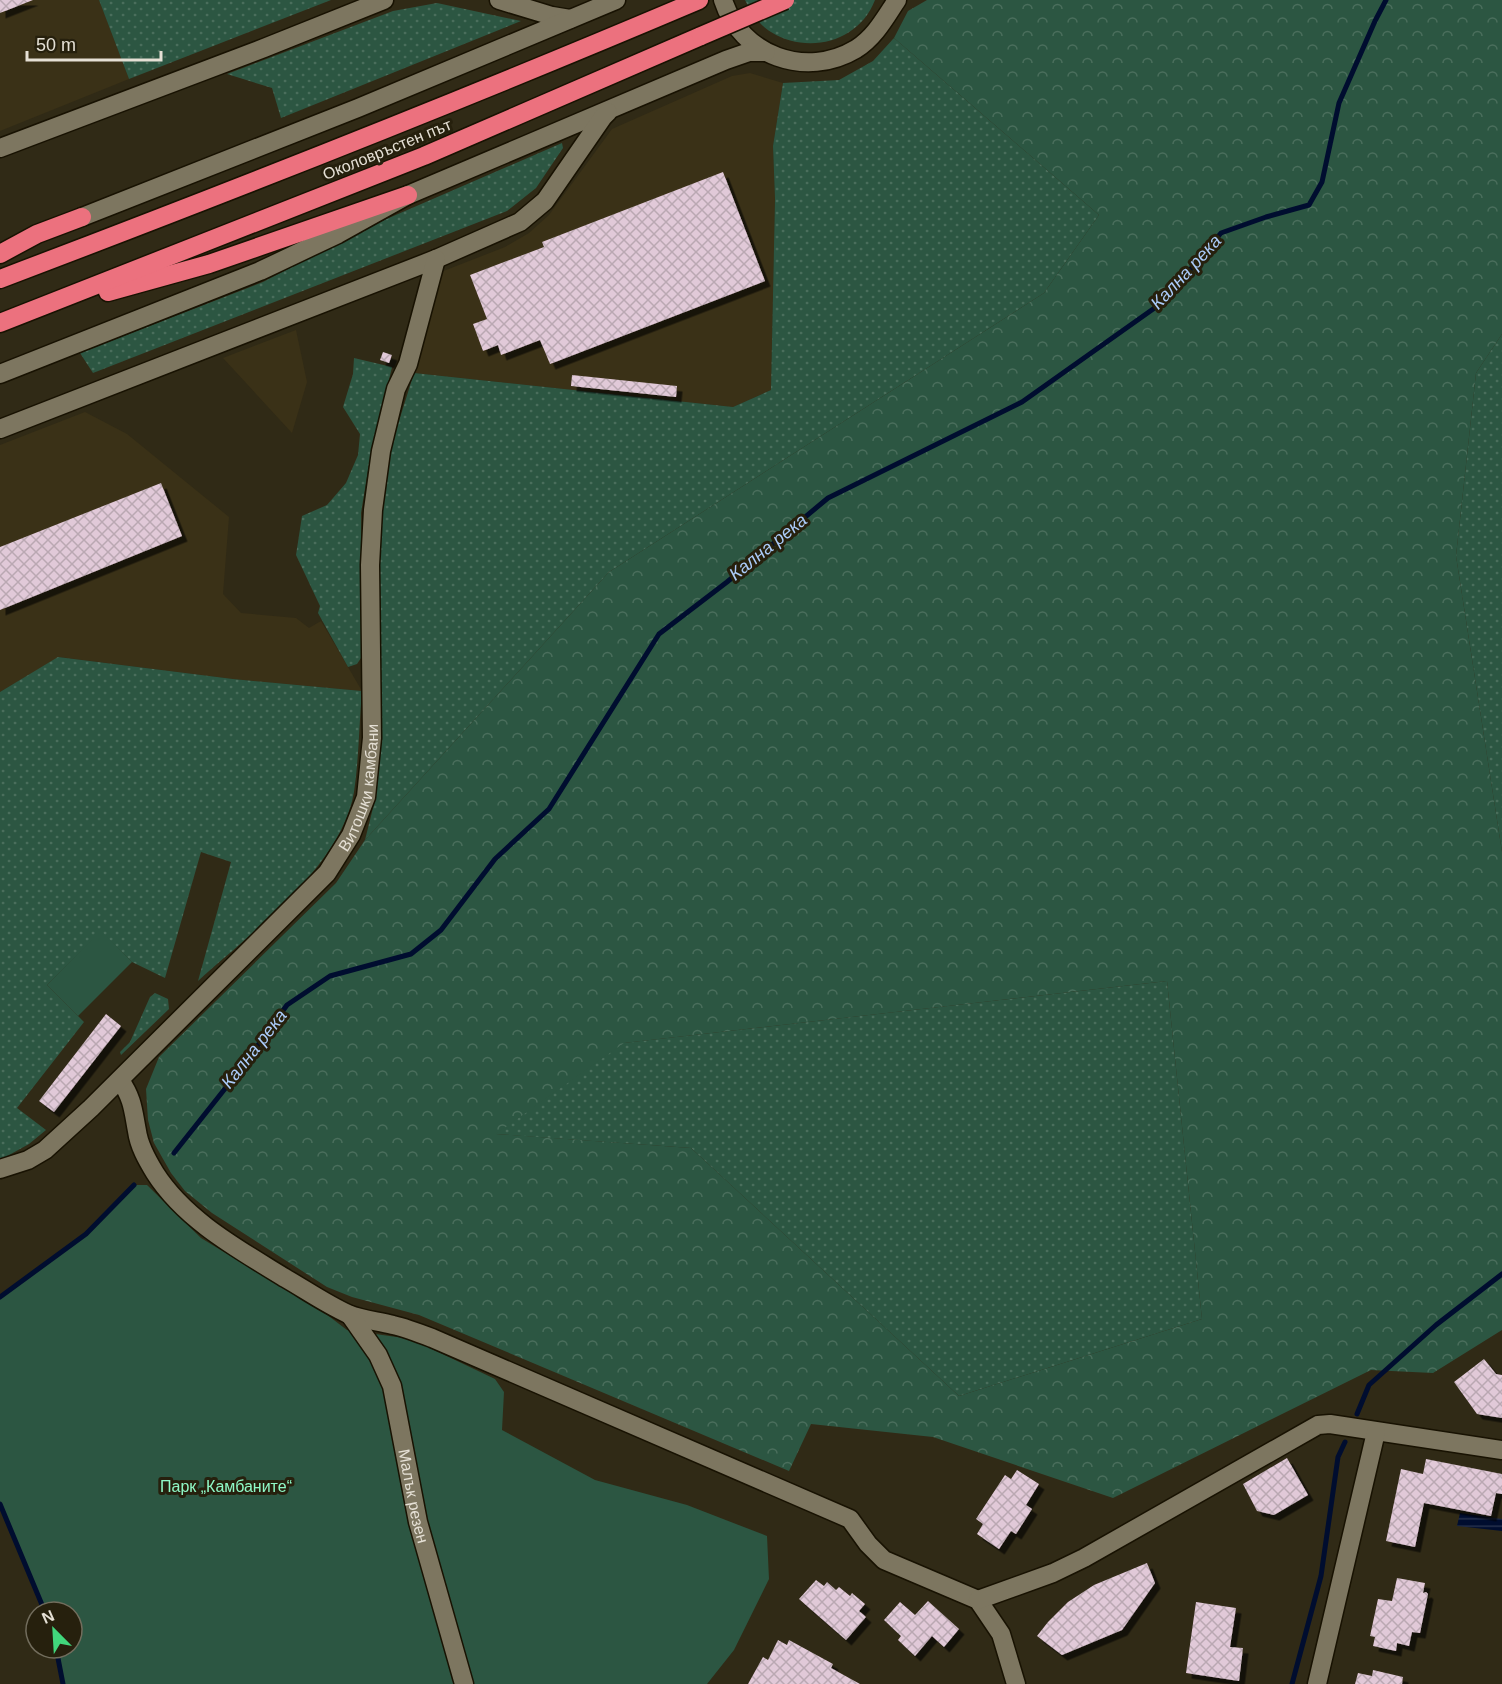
<svg xmlns="http://www.w3.org/2000/svg" width="1502" height="1684" font-family="Helvetica,sans-serif">
<style>
.built{fill:#3a3117}
.grass{fill:url(#grass-dots)}
.forest{fill:url(#forest-crowns);fill-rule:evenodd}
.park{fill:#2c5642}
.water{fill:url(#water-rules)}
.lines{fill:none;stroke-linecap:round;stroke-linejoin:round}
.stream{stroke:#000d2f;stroke-width:5}
.building{fill:url(#building-cross-hatch);filter:url(#shadow)}
.minor-casing{stroke:#181202;stroke-width:21}
.highway-casing{stroke:#181202;stroke-width:21}
.minor{stroke:#7d7660;stroke-width:18}
.highway{stroke:#ec717e;stroke-width:18}
.highway-bridge-casing{stroke:#181202;stroke-width:21;stroke-linecap:butt}
.highway-bridge{stroke:#ec717e;stroke-width:18}
.labels{text-anchor:middle;stroke-width:6;stroke-linejoin:round;paint-order:stroke}
.street-label{font-size:16px;fill:#e5e0d5;stroke:#26200d}
.park-label{font-size:16px;fill:#8ff9c7;stroke:#26200d}
.water-label{font-size:18px;font-style:italic;fill:#abcbf9;stroke:#26200d}
</style>
<defs>
<pattern id="grass-dots" width="8" height="8" patternUnits="userSpaceOnUse" patternTransform="scale(1.5)"><rect width="8" height="8" fill="#2c5642"/><path d="M2 2h.1M6 6h.1" fill="none" stroke="#4a6e5c" stroke-width="1.8" stroke-linecap="round"/></pattern>
<pattern id="forest-crowns" width="20" height="18" patternUnits="userSpaceOnUse" patternTransform="scale(1.5)"><rect width="20" height="18" fill="#2c5642"/><path d="M2 6a3 3 0 1 1 6 0M12 15a3 3 0 1 1 6 0" fill="none" stroke="#4a6e5c"/></pattern>
<pattern id="water-rules" width="6" height="5" patternUnits="userSpaceOnUse" patternTransform="scale(1.5)"><rect width="6" height="5" fill="#000d2f"/><path d="M0 2.5h6" fill="none" stroke="#25304c"/></pattern>
<pattern id="building-cross-hatch" width="8" height="8" patternUnits="userSpaceOnUse" patternTransform="scale(1.5)"><rect width="8" height="8" fill="#e1c9d8"/><path d="M0 0l8 8M0 8l8-8" fill="none" stroke="#baa8b2"/></pattern>
<filter id="shadow"><feDropShadow dx="5.5" dy="5.5" stdDeviation="0" flood-color="#0009"/></filter>
</defs>
<rect width="100%" height="100%" fill="#302a16"/>
<g class="built">
<polygon points="0,0 99,0 129,79 0,131"/>
<polygon points="750,73 783,83 773,146 775,199 771,390 733,407 414,373 441,272 505,247 529,233 549,215 612,129 732,76"/>
<polygon points="296,330 307,382 292,433 223,358"/>
<polygon points="85,412 127,434 229,517 223,594 241,613 296,618 309,628 321,621 362,691 233,679 59,657 0,692 0,445"/>
</g>
<g class="grass">
<polygon points="99,0 331,0 129,79"/>
<path d="M 745,0 L 875,0 C 859,42 808,55 771,32 C 759,25 751,12 745,0 Z"/>
<polygon points="437,3 521,21 281,118 272,88 227,74 393,11"/>
<polygon points="894,38 1099,215 1044,293 609,572 365,840 375,800 378,741 375,569 389,453 414,373 733,407 771,390 775,199 773,146 783,83 839,80 873,61"/>
<polygon points="562,143 563,148 536,188 507,211 93,373 80,353 263,282 375,224"/>
<polygon points="1502,334 1502,852 1456,556 1476,373"/>
<polygon points="354,358 392,367 369,464 361,513 363,655 357,664 348,667 318,613 320,606 296,555 302,516 327,505 346,483 358,455 360,434 343,407 353,374"/>
<path d="M 58,657 L 233,679 L 362,691 C 359,724 359,759 354,792 C 341,867 252,932 198,981 L 231,862 L 201,852 L 165,978 L 132,962 L 101,932 L 47,985 L 84,1022 L 17,1108 L 46,1130 L 29,1144 L 0,1160 L 0,692 Z"/>
<polygon points="1167,981 1202,1319 959,1396 691,1148 495,1134 623,1043"/>
<polygon points="155,993 168,999 169,1009 121,1055 120,1052 130,1042 150,997"/>
</g>
<path class="forest" d="M 927,0 L 1502,0 L 1502,334 L 1476,373 L 1456,556 L 1502,852 L 1502,1330 L 1433,1373 L 1371,1370 L 1113,1498 L 933,1437 L 811,1424 L 789,1471 L 419,1315 L 352,1297 L 327,1287 L 212,1213 L 185,1191 L 171,1173 L 154,1143 L 148,1120 L 146,1089 L 159,1057 L 336,883 L 365,840 L 609,572 L 1044,293 L 1099,215 L 894,38 L 908,11 ZM 1167,981 L 1202,1319 L 959,1396 L 691,1148 L 496,1134 L 624,1043 Z"/>
<g class="park">
<polygon points="101,931 132,962 78,1016 47,985"/>
<polygon points="134,1185 147,1185 201,1238 326,1314 347,1330 411,1339 495,1379 504,1392 502,1430 595,1480 687,1505 767,1536 769,1579 734,1650 707,1684 63,1684 56,1648 72,1648 72,1612 45,1612 0,1504 0,1297 86,1234"/>
</g>
<polygon class="water" points="1460,1513 1502,1519 1502,1531 1457,1526"/>
<g class="lines">
<g class="stream">
<polyline points="174,1153 243,1066 287,1005 330,976 411,954 441,930 495,859 549,809 659,634 727,582 828,498 1022,402 1163,302 1221,233 1266,217 1309,205 1322,182 1339,103 1375,21 1386,0"/>
<polyline points="0,1297 86,1234 134,1185"/>
<polyline points="1357,1414 1369,1385 1436,1325 1502,1274"/>
<polyline points="0,1504 45,1612"/>
<polyline points="56,1648 63,1684"/>
<polyline points="1292,1684 1321,1576 1338,1457 1345,1442"/>
</g>
</g>
<g class="building">
<polygon points="0,0 33,0 0,13"/>
<polygon points="723,172 765,281 550,364 540,340 501,355 498,345 483,351 473,324 487,319 470,275 544,247 542,242"/>
<polygon points="383,352 392,355 389,363 380,360"/>
<polygon points="572,375 677,386 676,397 571,386"/>
<polygon points="161,483 182,536 0,610 0,547"/>
<polygon points="106,1014 121,1026 54,1112 39,1101"/>
<polygon points="1484,1359 1496,1374 1502,1375 1502,1418 1477,1414 1454,1382"/>
<polygon points="1287,1458 1308,1495 1274,1515 1257,1511 1243,1484"/>
<polygon points="1426,1459 1502,1474 1502,1494 1496,1493 1491,1516 1424,1503 1415,1547 1386,1541 1401,1469 1423,1474"/>
<polygon points="1017,1470 1039,1484 1026,1505 1032,1509 1016,1534 1011,1531 999,1549 977,1534 983,1524 976,1519 1005,1475 1011,1479"/>
<polygon points="1147,1563 1155,1583 1122,1630 1062,1655 1037,1636 1048,1622 1068,1602 1094,1585"/>
<polygon points="1397,1578 1425,1583 1423,1593 1426,1592 1428,1594 1420,1633 1412,1632 1409,1646 1397,1643 1396,1651 1373,1646 1375,1637 1370,1636 1378,1599 1392,1601"/>
<polygon points="816,1580 824,1586 827,1582 836,1590 839,1587 850,1596 852,1593 865,1604 859,1611 866,1617 846,1640 799,1599"/>
<polygon points="928,1601 959,1629 944,1647 932,1636 915,1656 898,1640 901,1636 884,1620 900,1602 915,1615"/>
<polygon points="1196,1602 1236,1608 1230,1647 1243,1648 1239,1681 1186,1673"/>
<polygon points="778,1640 787,1645 789,1640 833,1664 831,1668 860,1684 748,1684 763,1657 768,1660"/>
<polygon points="1373,1670 1403,1677 1402,1684 1355,1684 1358,1673 1372,1676"/>
</g>
<g class="lines">
<g class="minor-casing">
<g id="minor">
<polyline points="499,0 552,16 570,19"/>
<path d="M 723,0 C 741,56 806,79 856,49 C 875,37 885,18 897,0"/>
<polyline points="0,148 264,48 384,0"/>
<polyline points="82,217 358,108 616,0"/>
<polyline points="0,374 260,271 338,234 408,195 726,60 749,52 766,52"/>
<polyline points="0,429 436,259 520,222 545,201 603,117 608,112"/>
<path d="M 120,1080 C 133,1099 133,1110 137,1131 C 139,1146 147,1160 155,1173 C 185,1220 238,1249 285,1278 C 306,1290 326,1304 348,1314 C 362,1320 378,1321 393,1325 C 406,1328 419,1333 432,1338 L 850,1519 L 868,1544 L 884,1560 L 978,1600 L 1001,1634 L 1016,1684"/>
<path id="s1" d="M 0,1169 L 28,1160 L 45,1150 L 91,1108 L 327,873 L 351,835 L 366,797 L 372,738 L 370,565 L 373,510 L 381,451 L 396,389 L 408,364 L 436,259"/>
<path id="s2" d="M 350,1315 L 378,1355 L 392,1386 L 418,1522 L 464,1684"/>
<polyline points="978,1600 1053,1573 1084,1558 1318,1425 1330,1424 1502,1450"/>
<polyline points="1317,1684 1376,1432"/>
</g>
</g>
<g class="highway-casing">
<g id="highway">
<polyline points="0,254 37,234 82,217"/>
<path d="M 0,279 C 235,190 468,98 699,0"/>
<polyline points="108,292 209,264 408,195"/>
<polyline points="0,323 424,156 701,36"/>
</g>
</g>
<use href="#minor" class="minor"/>
<use href="#highway" class="highway"/>
<g class="highway-bridge-casing">
<polyline id="highway-bridge" points="701,36 785,0"/>
</g>
<use href="#highway-bridge" class="highway-bridge"/>
</g>
<g class="labels">
<g class="street-label">
<text transform="translate(387 149) rotate(-22)" y="6">Околовръстен път</text>
<text dy="6" stroke="none"><textPath href="#s1" startOffset="538">Витошки камбани</textPath></text>
<text dy="6" stroke="none"><textPath href="#s2" startOffset="195">Малък резен</textPath></text>
</g>
<g class="park-label">
<text x="226" y="1492">Парк „Камбаните“</text>
</g>
<g class="water-label">
<text transform="translate(1186 272) rotate(-47)" y="6">Кална река</text>
<text transform="translate(768 547) rotate(-39)" y="6">Кална река</text>
<text transform="translate(254 1049) rotate(-52)" y="6">Кална река</text>
</g>
</g>
<g transform="translate(54 1630) rotate(336)"><circle r="28" fill="#26200d" stroke="#726d5d" stroke-width="1.5"/>
<path d="M0-4.5L10 22L0 15L-10 22Z" fill="#41d77c"/>
<text y="-9" font-size="16" font-weight="bold" text-anchor="middle" fill="#e5e0d5">N</text>
</g>
<path d="M27 51v9h134v-9" fill="none" stroke="#e5e0d5" stroke-width="3"/>
<text x="36" y="51" font-size="18" fill="#e5e0d5" stroke="#26200d" stroke-width="4.5" paint-order="stroke">50 m</text>
</svg>
